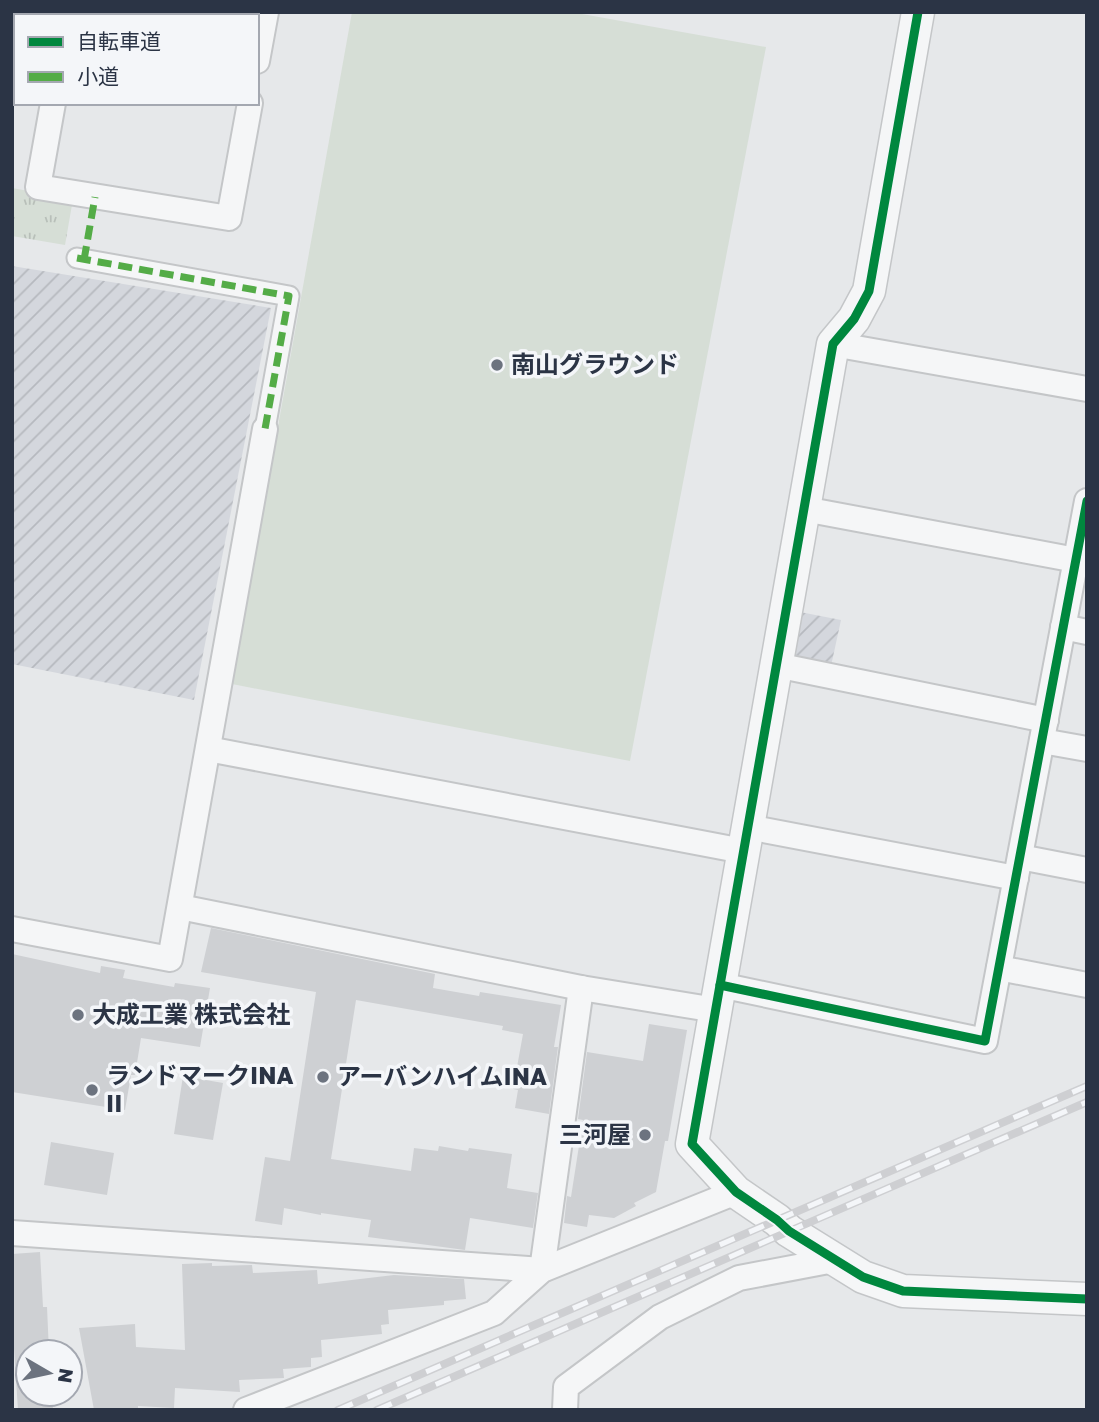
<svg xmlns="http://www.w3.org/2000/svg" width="1099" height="1422" font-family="'Golos Text','Noto Sans JP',sans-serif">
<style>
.industrial{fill:url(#industrial-furrows)}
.park{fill:url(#park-tufts)}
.garden{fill:#d6ded6}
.building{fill:#ced0d3}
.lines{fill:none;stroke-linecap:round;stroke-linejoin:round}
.pedestrian-casing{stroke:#c4c6c8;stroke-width:23}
.minor-casing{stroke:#c4c6c8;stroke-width:28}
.tertiary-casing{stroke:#c4c6c8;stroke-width:35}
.pedestrian{stroke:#f5f6f7;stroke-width:19}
.minor{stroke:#f5f6f7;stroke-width:24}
.tertiary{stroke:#f5f6f7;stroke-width:32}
.rail-casing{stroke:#cecfd2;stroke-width:8}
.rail{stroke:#f4f6f9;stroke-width:5;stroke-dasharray:16;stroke-linecap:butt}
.quiet{stroke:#54ac47;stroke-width:7;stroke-dasharray:14 7;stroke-linecap:butt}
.cycleway-casing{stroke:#f4f6f9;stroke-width:13}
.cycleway{stroke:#00873e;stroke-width:9}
.poi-dot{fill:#6c737f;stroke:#f4f6f9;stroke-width:2.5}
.labels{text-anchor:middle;stroke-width:7;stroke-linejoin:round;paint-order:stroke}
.poi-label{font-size:24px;font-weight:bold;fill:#2b3445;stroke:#f4f6f9;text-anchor:start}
</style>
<defs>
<pattern id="industrial-furrows" width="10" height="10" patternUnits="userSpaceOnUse" patternTransform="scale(1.75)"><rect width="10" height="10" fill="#d4d7dd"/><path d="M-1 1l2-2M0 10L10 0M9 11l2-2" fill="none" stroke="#b6b9bf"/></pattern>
<pattern id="park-tufts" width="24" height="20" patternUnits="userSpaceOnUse" patternTransform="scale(1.75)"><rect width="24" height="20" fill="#d6ded6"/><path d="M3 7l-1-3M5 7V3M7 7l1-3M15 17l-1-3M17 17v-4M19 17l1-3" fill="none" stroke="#b8bfb9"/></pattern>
</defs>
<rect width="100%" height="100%" fill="#e6e8ea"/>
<g class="industrial">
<polygon points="12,266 271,308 194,700 12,664"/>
<polygon points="800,612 841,620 831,666 791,658"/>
</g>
<polygon class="park" points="12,188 73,199 65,245 12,236"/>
<polygon class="garden" points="352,12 571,12 766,47 630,761 232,684"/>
<g class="building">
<polygon points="211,928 435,974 433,988 479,996 480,992 561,1005 554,1047 558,1047 549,1114 515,1108 518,1090 513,1089 523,1034 502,1030 503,1026 356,1000 331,1159 411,1171 414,1148 438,1151 439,1146 468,1151 469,1148 512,1154 507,1188 538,1193 533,1228 470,1218 465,1250 368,1237 371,1220 321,1213 321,1215 284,1208 282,1225 255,1221 265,1157 290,1161 316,992 201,972"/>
<polygon points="12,954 100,973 101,966 125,970 123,978 174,987 175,983 210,988 200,1047 141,1038 135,1075 131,1075 125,1110 12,1092"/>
<polygon points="649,1024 687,1030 668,1141 665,1141 656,1192 634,1203 636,1206 614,1218 589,1215 587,1227 564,1223 567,1196 571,1197 583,1120 578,1119 587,1052 643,1061"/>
<polygon points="183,1076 223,1083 213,1140 174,1134"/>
<polygon points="51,1142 114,1153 107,1195 44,1185"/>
<polygon points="40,1252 43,1307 47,1307 49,1352 28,1352 28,1394 52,1394 53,1410 18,1410 12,1318 12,1254"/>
<polygon points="212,1263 212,1266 252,1265 253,1273 317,1270 318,1284 394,1275 464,1279 466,1299 444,1301 444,1305 388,1310 389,1324 381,1325 382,1334 321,1340 322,1357 311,1358 311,1367 283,1369 284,1378 239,1380 240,1392 175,1388 174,1408 138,1406 138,1410 94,1410 79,1328 135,1324 136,1347 185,1350 182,1264"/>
</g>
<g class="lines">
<g class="pedestrian-casing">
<polyline id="pedestrian" points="77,258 289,296 265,429"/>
</g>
<g class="minor-casing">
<g id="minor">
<polyline points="69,16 69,12"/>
<polyline points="257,61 266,12"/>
<polyline points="53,103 38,187 229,218 250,103"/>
<polyline points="833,344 1087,389"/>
<polyline points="804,509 1076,560"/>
<polyline points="1063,627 1087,632"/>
<polyline points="776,665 1046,720"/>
<polyline points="1042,741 1087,749"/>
<polyline points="208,749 743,851"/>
<polyline points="748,827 1016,878"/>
<polyline points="1020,857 1087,870"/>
<polyline points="180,907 581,988 716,1010"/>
<polyline points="12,929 170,959 265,429"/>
<polyline points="999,968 1087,985"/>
<polyline points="720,985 985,1041 1087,501"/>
<polyline points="12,1233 542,1270"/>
<polyline points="542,1270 581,988"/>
<polyline points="246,1410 494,1313 542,1270 736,1192"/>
<polyline points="565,1410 566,1387 660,1317 739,1278 834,1260"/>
</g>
</g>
<g class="tertiary-casing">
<polyline id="tertiary" points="918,12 869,291 854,319 833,344 692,1144 736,1192 777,1220 789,1231 863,1277 903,1291 1087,1299"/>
</g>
<use href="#pedestrian" class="pedestrian"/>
<use href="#minor" class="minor"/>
<use href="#tertiary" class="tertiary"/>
<g class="rail-casing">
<g id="rail">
<polyline points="338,1410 1087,1086"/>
<polyline points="377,1410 1087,1102"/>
</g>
</g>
<use href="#rail" class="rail"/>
<g class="quiet">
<polyline points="77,258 289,296 265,429"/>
<polyline points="84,260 95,197"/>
</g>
<g class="cycleway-casing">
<g id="cycleway">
<polyline points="918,12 869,291 854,319 833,344 692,1144 736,1192 777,1220 789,1231 863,1277 903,1291 1087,1299"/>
<polyline points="720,985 985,1041 1087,501"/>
</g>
</g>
<use href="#cycleway" class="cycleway"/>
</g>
<g class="poi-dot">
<circle cx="497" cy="365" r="7"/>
<circle cx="78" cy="1015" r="7"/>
<circle cx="323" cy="1077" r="7"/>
<circle cx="92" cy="1090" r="7"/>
<circle cx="645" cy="1135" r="7"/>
</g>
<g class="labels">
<g class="poi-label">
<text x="511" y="373">南山グラウンド</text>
<text x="92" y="1023">大成工業 株式会社</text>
<text x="106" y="1084">ランドマークINA<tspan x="106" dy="28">II</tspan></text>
<text x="337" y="1085">アーバンハイムINA</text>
<text x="631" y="1143" text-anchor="end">三河屋</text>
</g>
</g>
<rect width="1099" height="1422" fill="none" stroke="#2b3445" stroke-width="28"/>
<rect x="14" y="14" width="245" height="91" fill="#f4f6f9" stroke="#a4a8b1" stroke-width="2"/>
<rect x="28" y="37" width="35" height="10" fill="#00873e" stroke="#a4a8b1" stroke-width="2"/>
<text x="77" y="49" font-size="21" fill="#2b3445">自転車道</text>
<rect x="28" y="72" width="35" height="10" fill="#54ac47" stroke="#a4a8b1" stroke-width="2"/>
<text x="77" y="84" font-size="21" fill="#2b3445">小道</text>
<g transform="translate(49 1373) rotate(99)"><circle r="33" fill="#f4f6f9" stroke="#a4a8b1" stroke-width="2"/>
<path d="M0-5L12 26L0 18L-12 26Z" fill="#6c737f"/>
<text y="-10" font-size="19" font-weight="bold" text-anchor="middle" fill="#2b3445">N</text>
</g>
</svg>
